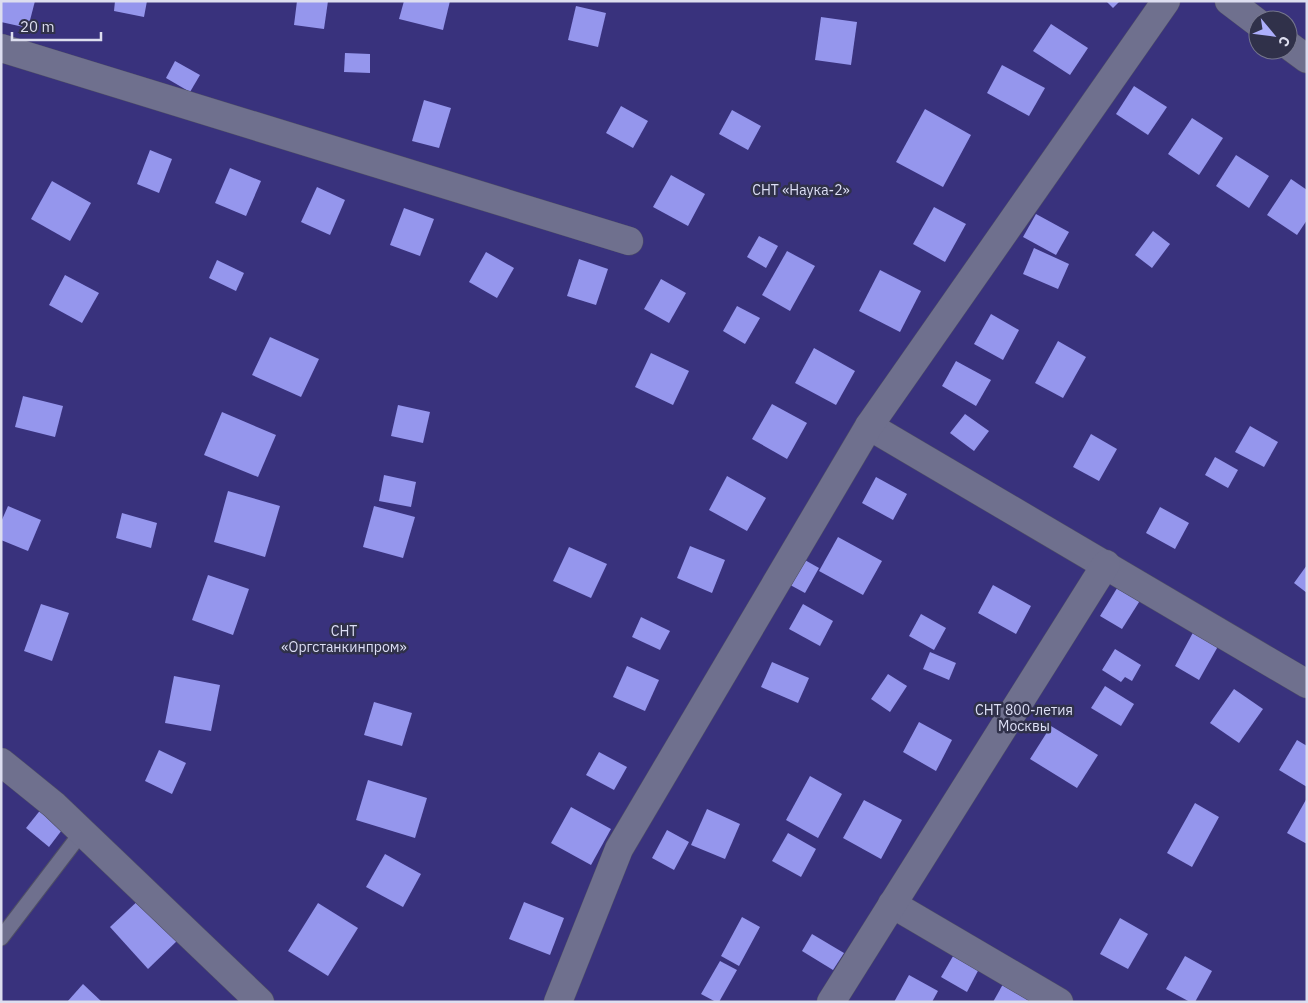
<svg xmlns="http://www.w3.org/2000/svg" width="1308" height="1003" font-family="'IBM Plex Sans',sans-serif">
<style>
.green{fill:#39327d;fill-rule:evenodd}
.building{fill:#9596ed}
.lines{fill:none;stroke-linecap:round;stroke-linejoin:round}
.service-casing{stroke:#4f4f65;stroke-width:17}
.minor-casing{stroke:#4f4f65;stroke-width:29}
.service{stroke:#6f708e;stroke-width:15}
.minor{stroke:#6f708e;stroke-width:28}
.labels{text-anchor:middle;stroke-width:5;stroke-linejoin:round;paint-order:stroke}
.park-label{font-size:14px;fill:#dddff6;stroke:#30314a}
</style>
<rect width="100%" height="100%" fill="#30314a"/>
<path class="green" d="M 1,1 L 1307,1 L 1307,1002 L 1,1002 ZM 1258,20 L 1288,20 L 1288,50 L 1258,50 Z"/>
<g class="building">
<polygon points="1,1 35,1 28,28 1,22"/>
<polygon points="115,1 147,1 144,17 114,11"/>
<polygon points="297,1 328,1 324,29 294,25"/>
<polygon points="404,1 450,1 443,30 399,19"/>
<polygon points="1106,1 1120,1 1113,8"/>
<polygon points="576,6 606,13 598,47 568,40"/>
<polygon points="821,17 857,22 851,65 815,60"/>
<polygon points="1051,24 1088,48 1070,75 1033,51"/>
<polygon points="345,53 370,54 370,73 344,72"/>
<polygon points="175,61 200,75 190,92 166,78"/>
<polygon points="1002,65 1045,88 1029,116 987,93"/>
<polygon points="1134,86 1167,107 1148,135 1116,114"/>
<polygon points="424,100 451,108 439,148 412,141"/>
<polygon points="621,106 648,121 633,148 606,133"/>
<polygon points="925,109 971,135 943,187 896,162"/>
<polygon points="732,110 761,126 748,150 719,134"/>
<polygon points="1192,118 1223,138 1199,175 1168,154"/>
<polygon points="150,150 172,159 159,193 137,184"/>
<polygon points="1236,155 1269,176 1249,208 1216,186"/>
<polygon points="230,168 261,181 246,216 215,203"/>
<polygon points="671,175 705,194 688,226 653,207"/>
<polygon points="1291,179 1307,190 1307,220 1297,235 1267,215"/>
<polygon points="52,181 91,203 70,241 31,219"/>
<polygon points="317,187 345,200 330,235 301,222"/>
<polygon points="934,207 966,224 945,262 913,244"/>
<polygon points="404,208 434,219 420,256 390,245"/>
<polygon points="1036,214 1069,232 1056,255 1023,237"/>
<polygon points="1153,231 1170,244 1152,268 1135,255"/>
<polygon points="759,236 778,246 766,268 747,257"/>
<polygon points="1034,248 1069,264 1058,289 1023,274"/>
<polygon points="787,251 815,266 790,311 762,295"/>
<polygon points="486,252 514,268 497,298 469,282"/>
<polygon points="579,259 608,269 596,305 567,296"/>
<polygon points="217,260 244,273 236,291 209,278"/>
<polygon points="880,270 921,291 900,332 859,311"/>
<polygon points="65,275 99,293 82,323 49,305"/>
<polygon points="661,279 686,293 669,323 644,309"/>
<polygon points="737,306 760,318 745,344 723,331"/>
<polygon points="991,314 1019,330 1003,360 974,344"/>
<polygon points="270,337 319,359 301,397 252,375"/>
<polygon points="1058,341 1086,357 1063,398 1035,383"/>
<polygon points="814,348 855,371 836,405 795,383"/>
<polygon points="651,353 689,371 673,405 635,387"/>
<polygon points="956,361 991,380 976,406 942,386"/>
<polygon points="23,396 63,406 55,437 15,427"/>
<polygon points="772,404 807,423 787,459 752,439"/>
<polygon points="398,405 430,412 423,443 391,436"/>
<polygon points="222,412 276,435 258,477 204,455"/>
<polygon points="965,414 989,431 974,451 950,433"/>
<polygon points="1250,426 1278,442 1264,467 1235,452"/>
<polygon points="1091,434 1117,449 1099,481 1073,467"/>
<polygon points="1215,457 1238,470 1228,488 1205,475"/>
<polygon points="384,475 416,482 411,507 379,501"/>
<polygon points="727,476 766,498 747,531 709,510"/>
<polygon points="876,477 907,494 893,520 862,503"/>
<polygon points="228,491 280,506 265,557 214,542"/>
<polygon points="8,506 41,520 28,551 1,540 1,522"/>
<polygon points="374,506 415,517 403,558 363,547"/>
<polygon points="1160,507 1189,523 1175,549 1146,533"/>
<polygon points="122,513 157,523 151,548 116,538"/>
<polygon points="838,537 882,561 863,595 819,571"/>
<polygon points="690,546 725,560 712,593 677,578"/>
<polygon points="569,547 607,564 591,598 553,581"/>
<polygon points="796,555 819,568 805,593 781,580"/>
<polygon points="1307,565 1307,593 1294,583"/>
<polygon points="208,575 249,589 233,635 192,620"/>
<polygon points="993,585 1031,606 1016,634 978,613"/>
<polygon points="1119,585 1141,599 1122,629 1100,616"/>
<polygon points="41,604 69,613 52,661 24,651"/>
<polygon points="803,604 833,621 820,646 789,629"/>
<polygon points="921,614 946,628 934,650 909,636"/>
<polygon points="641,617 670,631 660,650 632,637"/>
<polygon points="1196,627 1221,641 1199,680 1175,666"/>
<polygon points="1115,649 1141,665 1132,681 1125,677 1121,682 1102,670"/>
<polygon points="930,652 956,663 949,680 923,669"/>
<polygon points="772,662 809,678 798,703 761,687"/>
<polygon points="627,666 659,680 645,711 613,697"/>
<polygon points="888,674 907,686 890,712 871,699"/>
<polygon points="174,676 220,685 211,731 165,723"/>
<polygon points="1105,686 1134,704 1121,726 1091,708"/>
<polygon points="1234,689 1263,709 1239,743 1210,723"/>
<polygon points="374,702 412,713 402,746 364,735"/>
<polygon points="919,722 952,740 936,771 903,752"/>
<polygon points="1051,726 1098,755 1077,788 1030,759"/>
<polygon points="1297,740 1307,746 1307,787 1279,770"/>
<polygon points="159,750 186,763 172,794 145,781"/>
<polygon points="599,752 627,767 614,790 586,775"/>
<polygon points="810,776 842,794 818,838 786,820"/>
<polygon points="368,780 427,798 415,838 356,820"/>
<polygon points="1307,798 1307,844 1287,833"/>
<polygon points="864,800 902,820 881,859 843,838"/>
<polygon points="1195,803 1219,817 1192,867 1167,853"/>
<polygon points="571,807 611,829 591,865 551,843"/>
<polygon points="42,808 65,826 49,847 26,828"/>
<polygon points="707,809 740,824 725,859 691,845"/>
<polygon points="667,830 689,842 674,870 652,858"/>
<polygon points="788,833 816,849 801,877 772,861"/>
<polygon points="385,854 421,874 403,907 366,887"/>
<polygon points="142,897 180,938 148,969 110,927"/>
<polygon points="524,902 564,918 550,955 509,939"/>
<polygon points="318,903 358,928 328,976 288,951"/>
<polygon points="742,917 760,927 739,966 721,956"/>
<polygon points="1120,918 1148,934 1128,969 1100,954"/>
<polygon points="812,934 844,953 833,970 802,951"/>
<polygon points="956,951 981,965 967,992 941,977"/>
<polygon points="1185,956 1212,971 1195,1002 1190,1002 1166,989"/>
<polygon points="720,961 737,970 719,1002 716,1002 701,994"/>
<polygon points="909,975 938,991 932,1002 894,1002"/>
<polygon points="1007,977 1035,993 1030,1002 993,1002"/>
<polygon points="83,984 102,1002 67,1002"/>
</g>
<g class="lines">
<g class="service-casing">
<polyline id="service" points="1,938 82,832"/>
</g>
<g class="minor-casing">
<g id="minor">
<polyline points="1229,1 1258,23"/>
<polyline points="1288,45 1307,59"/>
<polyline points="1,48 629,241"/>
<polyline points="869,426 1307,684"/>
<polyline points="1,762 54,805 260,1002"/>
<polyline points="892,904 1059,1002"/>
<polyline points="558,1002 619,849 869,426 1166,1"/>
<polyline points="831,1002 1106,564"/>
</g>
</g>
<use href="#service" class="service"/>
<use href="#minor" class="minor"/>
</g>
<g class="labels">
<g class="park-label">
<text x="801" y="195">СНТ «Наука-2»</text>
<text x="344" y="636">СНТ<tspan x="344" dy="16">«Оргстанкинпром»</tspan></text>
<text x="1024" y="715">СНТ 800-летия<tspan x="1024" dy="16">Москвы</tspan></text>
</g>
</g>
<rect width="1308" height="1003" fill="none" stroke="#dddeef" stroke-width="5"/>
<g transform="translate(1273 35) rotate(119)"><circle r="24" fill="#30314a" stroke="#75768c"/>
<path d="M0-4L9 19L0 12L-9 19Z" fill="#adaffb"/>
<text y="-8" font-size="14" font-weight="bold" text-anchor="middle" fill="#dddeef">С</text>
</g>
<path d="M12 32v8h89v-8" fill="none" stroke="#dddeef" stroke-width="2.5"/>
<text x="20" y="32" font-size="15" fill="#dddeef" stroke="#30314a" stroke-width="4" paint-order="stroke">20 m</text>
</svg>
